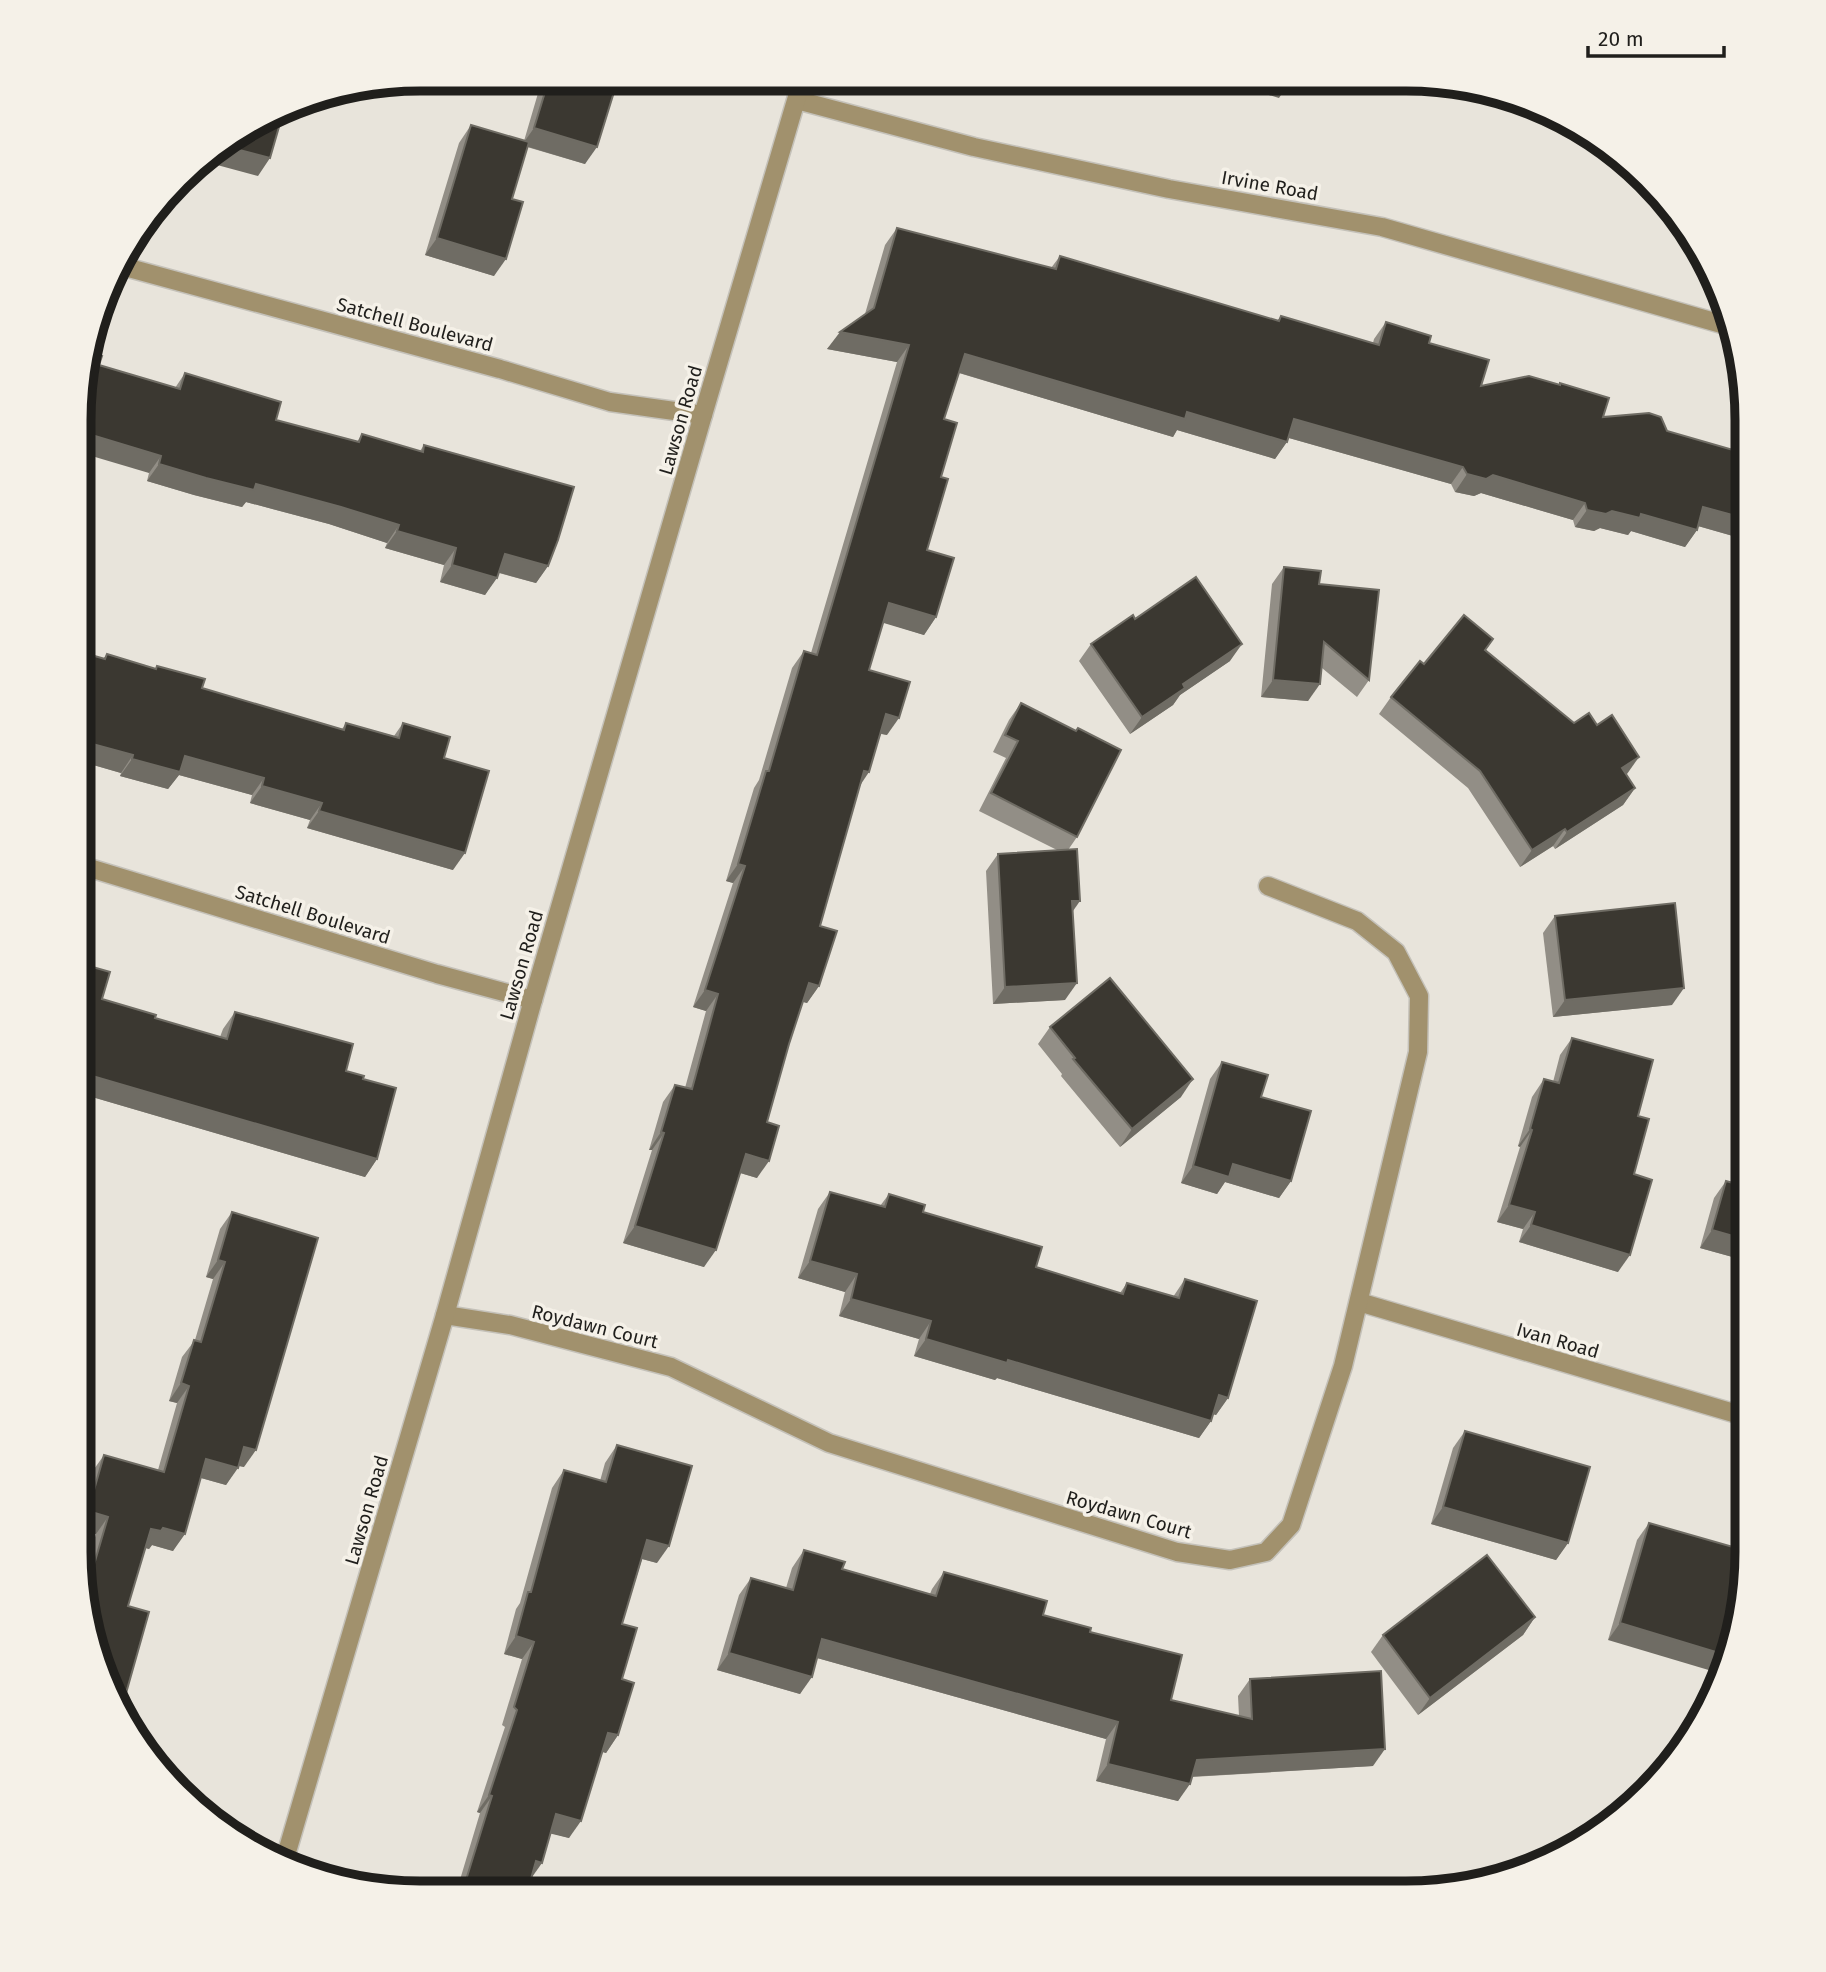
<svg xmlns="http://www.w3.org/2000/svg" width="1826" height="1972" font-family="'Fira Sans',sans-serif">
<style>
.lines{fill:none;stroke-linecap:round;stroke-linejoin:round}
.minor-casing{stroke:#c4c1b9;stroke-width:21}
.tertiary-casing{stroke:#c4c1b9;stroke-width:21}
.minor{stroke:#a1916d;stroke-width:18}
.tertiary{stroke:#a1916d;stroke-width:18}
.wall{fill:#928e86}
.shaded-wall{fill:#6f6c64}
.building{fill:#3b3831;stroke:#6f6c64;stroke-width:2}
.labels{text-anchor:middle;stroke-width:7;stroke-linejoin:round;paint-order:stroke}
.street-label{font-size:19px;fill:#201f1c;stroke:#f5f1e8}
.rim{fill:none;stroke:#201f1c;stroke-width:9}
</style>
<rect width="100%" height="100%" fill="#e8e4db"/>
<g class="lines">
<g class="minor-casing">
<g id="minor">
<polyline points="797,100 974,147 1169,189 1382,227 1732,327"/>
<polyline points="118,265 500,369 610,402 703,415"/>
<polyline points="83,866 437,974 533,1000"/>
<polyline points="1359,1302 1747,1417"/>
<polyline points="445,1315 510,1325 671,1367 829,1443 1177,1552 1230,1560 1266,1552 1291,1525 1343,1366 1418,1052 1419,996 1396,952 1357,921 1268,886"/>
</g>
</g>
<g class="tertiary-casing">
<polyline id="tertiary" points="284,1862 445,1315 533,1000 703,415 802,80"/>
</g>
<use href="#minor" class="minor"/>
<use href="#tertiary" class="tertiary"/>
</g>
<g class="wall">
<polygon points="529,79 618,79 585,164 527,147 512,199 494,276 425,255 459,143 471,125 524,141 541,83"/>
<polygon points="897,228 1051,268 1060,256 1277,321 1281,316 1373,343 1374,339 1386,322 1429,343 1481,386 1559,385 1560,383 1603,417 1667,431 1747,454 1747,540 1698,526 1697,530 1685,547 1631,531 1628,535 1600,528 1594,531 1575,527 1573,520 1481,493 1474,496 1455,492 1451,484 1289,438 1275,459 1177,430 1173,437 959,373 944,419 941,477 927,550 936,617 924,635 883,622 869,670 887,735 881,734 860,786 820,926 819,986 807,1003 803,1002 789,1044 767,1122 757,1178 740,1173 704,1267 623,1243 652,1150 649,1150 663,1102 675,1085 685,1088 706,1011 693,1007 733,883 726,881 754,788 759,780 792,668 804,651 811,653 897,362 827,349 865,314 885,245"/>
<polygon points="99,365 175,388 185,373 276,420 357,442 362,434 420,451 424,445 548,566 536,583 499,573 485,595 440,582 444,565 385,548 387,543 329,524 246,502 242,507 194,495 147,481 149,473"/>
<polygon points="1284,567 1319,584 1369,680 1357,697 1322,668 1308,701 1261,697 1272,584"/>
<polygon points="1135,619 1230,661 1180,695 1173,705 1130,734 1079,661 1091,644"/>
<polygon points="1493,639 1486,650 1635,788 1623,805 1555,849 1553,846 1520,867 1468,788 1379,714 1391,697 1424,664"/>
<polygon points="84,653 103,659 107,654 155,669 157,666 202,688 342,729 346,723 394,736 403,723 444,758 453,870 307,828 310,820 250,803 252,795 179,775 168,789 120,776 121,773 83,762"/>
<polygon points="1021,703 1076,731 1078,728 1077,837 1068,850 1072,912 1065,1000 993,1004 986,871 998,854 1057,850 979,811 1006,758 993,752 1009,720"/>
<polygon points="1555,916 1672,1005 1553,1017 1543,933"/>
<polygon points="82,964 102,999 155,1018 220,1037 223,1029 235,1012 346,1071 363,1079 377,1159 365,1177 82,1094"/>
<polygon points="1050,1027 1181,1097 1120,1147 1061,1076 1062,1074 1038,1044"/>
<polygon points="1572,1038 1638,1116 1634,1174 1618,1272 1519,1242 1523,1229 1497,1222 1520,1147 1518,1146 1532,1097 1544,1079 1553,1082 1560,1055"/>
<polygon points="1222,1062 1261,1097 1291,1181 1279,1198 1225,1182 1217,1194 1181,1183 1210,1079"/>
<polygon points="1747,1153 1747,1261 1700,1248 1714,1198 1726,1181 1734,1183 1741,1161"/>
<polygon points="830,1192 880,1206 889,1194 923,1212 1036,1267 1120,1293 1127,1283 1173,1297 1185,1279 1228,1398 1216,1415 1213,1414 1211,1421 1199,1438 997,1378 995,1380 914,1356 919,1339 839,1316 845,1292 798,1278 818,1209"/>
<polygon points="232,1212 244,1467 238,1466 226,1485 201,1478 173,1551 152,1545 149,1549 146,1548 97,1662 81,1584 96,1534 80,1529 80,1517 92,1472 104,1455 158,1470 177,1403 169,1401 182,1357 195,1340 213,1279 206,1277 220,1229"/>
<polygon points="1465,1431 1568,1543 1556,1560 1431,1524 1453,1448"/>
<polygon points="617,1445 657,1563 642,1559 622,1624 622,1679 618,1735 606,1753 603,1752 569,1838 551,1833 531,1879 527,1893 456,1893 480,1813 477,1812 505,1727 502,1725 522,1659 504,1654 516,1609 520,1603 552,1488 564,1470 600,1481 605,1463"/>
<polygon points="1649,1523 1747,1551 1608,1640 1637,1540"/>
<polygon points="804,1550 842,1569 930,1594 932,1589 944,1572 1043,1615 1090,1632 1171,1700 1239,1716 1238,1696 1250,1679 1373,1766 1192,1777 1178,1801 1096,1781 1106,1739 817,1658 800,1694 717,1670 739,1595 751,1578 786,1588 792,1568"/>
<polygon points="1535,1617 1523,1635 1418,1715 1371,1652 1383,1635"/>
</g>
<g class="shaded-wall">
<polygon points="529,79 544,79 541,83"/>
<polygon points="1111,81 1124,81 1122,84"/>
<polygon points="1223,81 1290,81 1279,98"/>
<polygon points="534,128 597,147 585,164 522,145"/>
<polygon points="224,146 270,158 258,176 206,162 198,173 189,171 195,163"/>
<polygon points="437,238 506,259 494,276 425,255"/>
<polygon points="840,332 909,345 897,362 827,349"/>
<polygon points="965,354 1187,412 1287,442 1275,459 1177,430 1173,437 953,371"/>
<polygon points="1294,419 1463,467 1451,484 1282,436"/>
<polygon points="85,433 161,456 149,473 85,454"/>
<polygon points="159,464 256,484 341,507 399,525 387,543 329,524 246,502 242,507 194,495 147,481"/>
<polygon points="1467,474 1493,475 1585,503 1573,520 1481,493 1474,496 1455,492"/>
<polygon points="1703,507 1747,519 1747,540 1691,524"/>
<polygon points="1587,510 1641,514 1697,530 1685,547 1631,531 1628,535 1600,528 1594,531 1575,527"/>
<polygon points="397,531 456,548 444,565 385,548"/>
<polygon points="505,554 548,566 536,583 493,571"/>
<polygon points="452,565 497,578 485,595 440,582"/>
<polygon points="889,603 936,617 924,635 877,621"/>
<polygon points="1242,644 1230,661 1180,695 1173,705 1130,734 1142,717 1183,684"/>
<polygon points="1273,680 1320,684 1308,701 1261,697"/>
<polygon points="886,714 899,718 887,735 874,732"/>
<polygon points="83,724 90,726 83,735"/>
<polygon points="85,742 133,755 121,773 83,762 83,744"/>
<polygon points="185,756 264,778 252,795 179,775 168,789 120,776 132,759"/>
<polygon points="1639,757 1627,774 1610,785 1622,768"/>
<polygon points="864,771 869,772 857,790"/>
<polygon points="262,786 322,803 310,820 250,803"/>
<polygon points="1635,788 1623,805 1555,849 1567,832"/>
<polygon points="319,811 465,853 453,870 307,828"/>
<polygon points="1565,829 1553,846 1520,867 1532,850"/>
<polygon points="738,864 745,866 733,883 726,881"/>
<polygon points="1072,901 1080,901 1068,918"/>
<polygon points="809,983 819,986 807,1003 797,1000"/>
<polygon points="1077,983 1065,1000 993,1004 1005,987"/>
<polygon points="1684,988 1672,1005 1553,1017 1565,1000"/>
<polygon points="705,990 718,994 706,1011 693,1007"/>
<polygon points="82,1073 377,1159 365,1177 82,1094"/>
<polygon points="1193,1079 1181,1097 1120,1147 1132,1129"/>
<polygon points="1530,1129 1532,1130 1520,1147 1518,1146"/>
<polygon points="661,1132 664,1133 652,1150 649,1150"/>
<polygon points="746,1154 769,1161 757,1178 734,1171"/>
<polygon points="1233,1164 1291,1181 1279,1198 1225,1182 1217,1194 1181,1183 1193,1166"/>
<polygon points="1509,1205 1535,1212 1523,1229 1497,1222"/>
<polygon points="1531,1225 1630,1255 1618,1272 1519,1242"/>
<polygon points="635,1226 716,1250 704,1267 623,1243"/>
<polygon points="1712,1230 1747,1240 1747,1261 1700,1248"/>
<polygon points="218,1260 225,1262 213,1279 206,1277"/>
<polygon points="810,1261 857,1274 845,1292 798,1278"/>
<polygon points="851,1299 931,1321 919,1339 839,1316"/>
<polygon points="926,1339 1008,1360 1211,1421 1199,1438 997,1378 995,1380 914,1356"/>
<polygon points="181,1383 189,1386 177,1403 169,1401"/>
<polygon points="1219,1395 1228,1398 1216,1415 1207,1412"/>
<polygon points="244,1447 256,1450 244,1467 232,1464"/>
<polygon points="206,1459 238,1468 226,1485 194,1476"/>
<polygon points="1443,1507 1568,1543 1556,1560 1431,1524"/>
<polygon points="88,1511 108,1517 96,1534 80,1529 80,1524"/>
<polygon points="163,1528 185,1534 173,1551 152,1545 149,1549 139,1546 151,1529"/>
<polygon points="647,1540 669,1546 657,1563 635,1557"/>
<polygon points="1535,1617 1523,1635 1418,1715 1430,1698"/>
<polygon points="1620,1623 1729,1656 1722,1674 1608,1640"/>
<polygon points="516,1636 534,1642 522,1659 504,1654"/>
<polygon points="822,1639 1118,1722 1106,1739 810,1656"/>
<polygon points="729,1653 812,1677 800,1694 717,1670"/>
<polygon points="608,1733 618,1735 606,1753 596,1750"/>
<polygon points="1385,1749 1373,1766 1185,1777 1197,1760"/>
<polygon points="1108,1764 1190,1784 1178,1801 1096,1781"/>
<polygon points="489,1795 492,1796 480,1813 477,1812"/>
<polygon points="556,1814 581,1821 569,1838 544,1832"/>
<polygon points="536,1861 542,1863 530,1880"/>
</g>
<g class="building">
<polygon points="549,79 618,79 597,147 534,128"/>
<polygon points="283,113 270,158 224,146"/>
<polygon points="471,125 529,142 512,199 523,202 506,259 437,238"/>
<polygon points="897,228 1056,269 1060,256 1279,321 1281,316 1379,345 1386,322 1431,336 1429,343 1489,360 1481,386 1529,376 1560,385 1560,383 1609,398 1603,417 1649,413 1661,417 1667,431 1747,454 1747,519 1703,507 1697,530 1641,514 1640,518 1612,511 1606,514 1587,510 1585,503 1493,475 1486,479 1467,474 1463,467 1294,419 1287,442 1187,412 1185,419 965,354 944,419 957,423 941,477 948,479 927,550 954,558 936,617 889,603 869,670 910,682 899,718 886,714 869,772 864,771 820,926 837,931 819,986 809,983 789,1044 767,1122 779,1126 769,1161 746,1154 716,1250 635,1226 664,1133 661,1132 675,1085 692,1089 718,994 705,990 745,866 738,864 766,771 769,771 804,651 817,655 909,345 840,332 874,308"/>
<polygon points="86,352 102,356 99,365 180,389 185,373 281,402 276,420 359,442 362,434 423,452 424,445 574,487 558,540 548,566 505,554 497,578 452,565 456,548 397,531 399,525 341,507 256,484 254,490 206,478 159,464 161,456 85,433"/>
<polygon points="1284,567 1321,571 1319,584 1379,590 1369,680 1324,642 1320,684 1273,680"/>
<polygon points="1196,577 1242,644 1183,684 1185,688 1142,717 1091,644 1133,615 1135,619"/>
<polygon points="1464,615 1493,639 1485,650 1574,723 1589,713 1597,725 1612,715 1639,757 1622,768 1635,788 1567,832 1565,829 1532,850 1480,771 1391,697 1420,661 1424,664"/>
<polygon points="84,653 105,659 107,654 156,669 157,666 205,679 202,688 344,730 346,723 399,738 403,723 450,737 444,758 489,771 465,853 319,811 322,803 262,786 264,778 185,756 180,772 132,759 133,755 85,742 90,726 83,724"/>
<polygon points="1021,703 1076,731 1078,728 1121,750 1077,837 991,793 1018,741 1005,735"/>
<polygon points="1077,849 1080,901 1072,901 1077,983 1005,987 998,854"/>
<polygon points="1675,903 1684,988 1565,1000 1555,916"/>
<polygon points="82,964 110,972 102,999 156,1015 155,1018 227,1039 235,1012 353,1044 346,1071 364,1076 363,1079 396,1088 377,1159 82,1073"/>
<polygon points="1110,978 1193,1079 1132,1129 1073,1059 1075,1058 1050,1027"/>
<polygon points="1572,1038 1653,1060 1638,1116 1649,1119 1634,1174 1652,1180 1630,1255 1531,1225 1535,1212 1509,1205 1532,1130 1530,1129 1544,1079 1559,1083"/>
<polygon points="1222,1062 1268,1075 1261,1097 1311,1111 1291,1181 1233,1164 1229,1177 1193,1166"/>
<polygon points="1747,1164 1747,1240 1712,1230 1726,1181 1740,1185"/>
<polygon points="830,1192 885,1207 889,1194 925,1205 923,1212 1042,1247 1036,1267 1123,1294 1127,1283 1179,1298 1185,1279 1257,1301 1228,1398 1219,1395 1211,1421 1008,1360 1007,1363 926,1339 931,1321 851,1299 857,1274 810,1261"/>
<polygon points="232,1212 318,1238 256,1450 244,1447 238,1468 206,1459 185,1534 163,1528 161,1531 151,1529 128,1606 149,1612 121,1711 97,1662 83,1594 85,1595 108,1517 88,1511 104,1455 164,1472 189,1386 181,1383 194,1340 201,1342 225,1262 218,1260"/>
<polygon points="1465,1431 1590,1467 1568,1543 1443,1507"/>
<polygon points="617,1445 692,1466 669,1546 647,1540 622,1624 637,1628 622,1679 634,1683 618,1735 608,1733 581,1821 556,1814 542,1863 536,1861 527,1893 462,1893 492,1796 489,1795 517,1710 514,1707 534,1642 516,1636 528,1592 531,1592 564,1470 606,1482"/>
<polygon points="1649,1523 1747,1551 1747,1574 1736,1641 1729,1656 1620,1623"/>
<polygon points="804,1550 845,1562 842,1569 936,1596 944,1572 1047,1601 1043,1615 1091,1628 1090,1632 1182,1655 1171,1700 1252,1719 1250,1679 1381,1671 1385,1749 1197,1760 1190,1784 1108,1764 1118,1722 822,1639 812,1677 729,1653 751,1578 793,1590"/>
<polygon points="1487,1555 1535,1617 1430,1698 1383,1635"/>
</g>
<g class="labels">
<g class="street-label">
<text transform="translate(1270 185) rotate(10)" y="7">Irvine Road</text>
<text transform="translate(415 324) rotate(15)" y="7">Satchell Boulevard</text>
<text transform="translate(680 420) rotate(-74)" y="7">Lawson Road</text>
<text transform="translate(313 914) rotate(17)" y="7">Satchell Boulevard</text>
<text transform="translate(521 965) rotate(-74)" y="7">Lawson Road</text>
<text transform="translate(595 1326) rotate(14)" y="7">Roydawn Court</text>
<text transform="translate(1558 1340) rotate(16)" y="7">Ivan Road</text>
<text transform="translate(366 1510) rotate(-74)" y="7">Lawson Road</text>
<text transform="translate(1129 1514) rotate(16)" y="7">Roydawn Court</text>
</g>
</g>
<path d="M0 0H1826V1972H0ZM420 91H1406A329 329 0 0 1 1735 420V1552A329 329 0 0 1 1406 1881H420A329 329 0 0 1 91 1552V420A329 329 0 0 1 420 91Z" fill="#f5f1e8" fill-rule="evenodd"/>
<path class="rim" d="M420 91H1406A329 329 0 0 1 1735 420V1552A329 329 0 0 1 1406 1881H420A329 329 0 0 1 91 1552V420A329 329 0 0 1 420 91Z"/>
<path d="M1588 46v10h136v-10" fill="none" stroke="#201f1c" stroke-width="3.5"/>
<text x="1598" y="46" font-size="21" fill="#201f1c" stroke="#f5f1e8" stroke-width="5" paint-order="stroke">20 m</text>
</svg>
